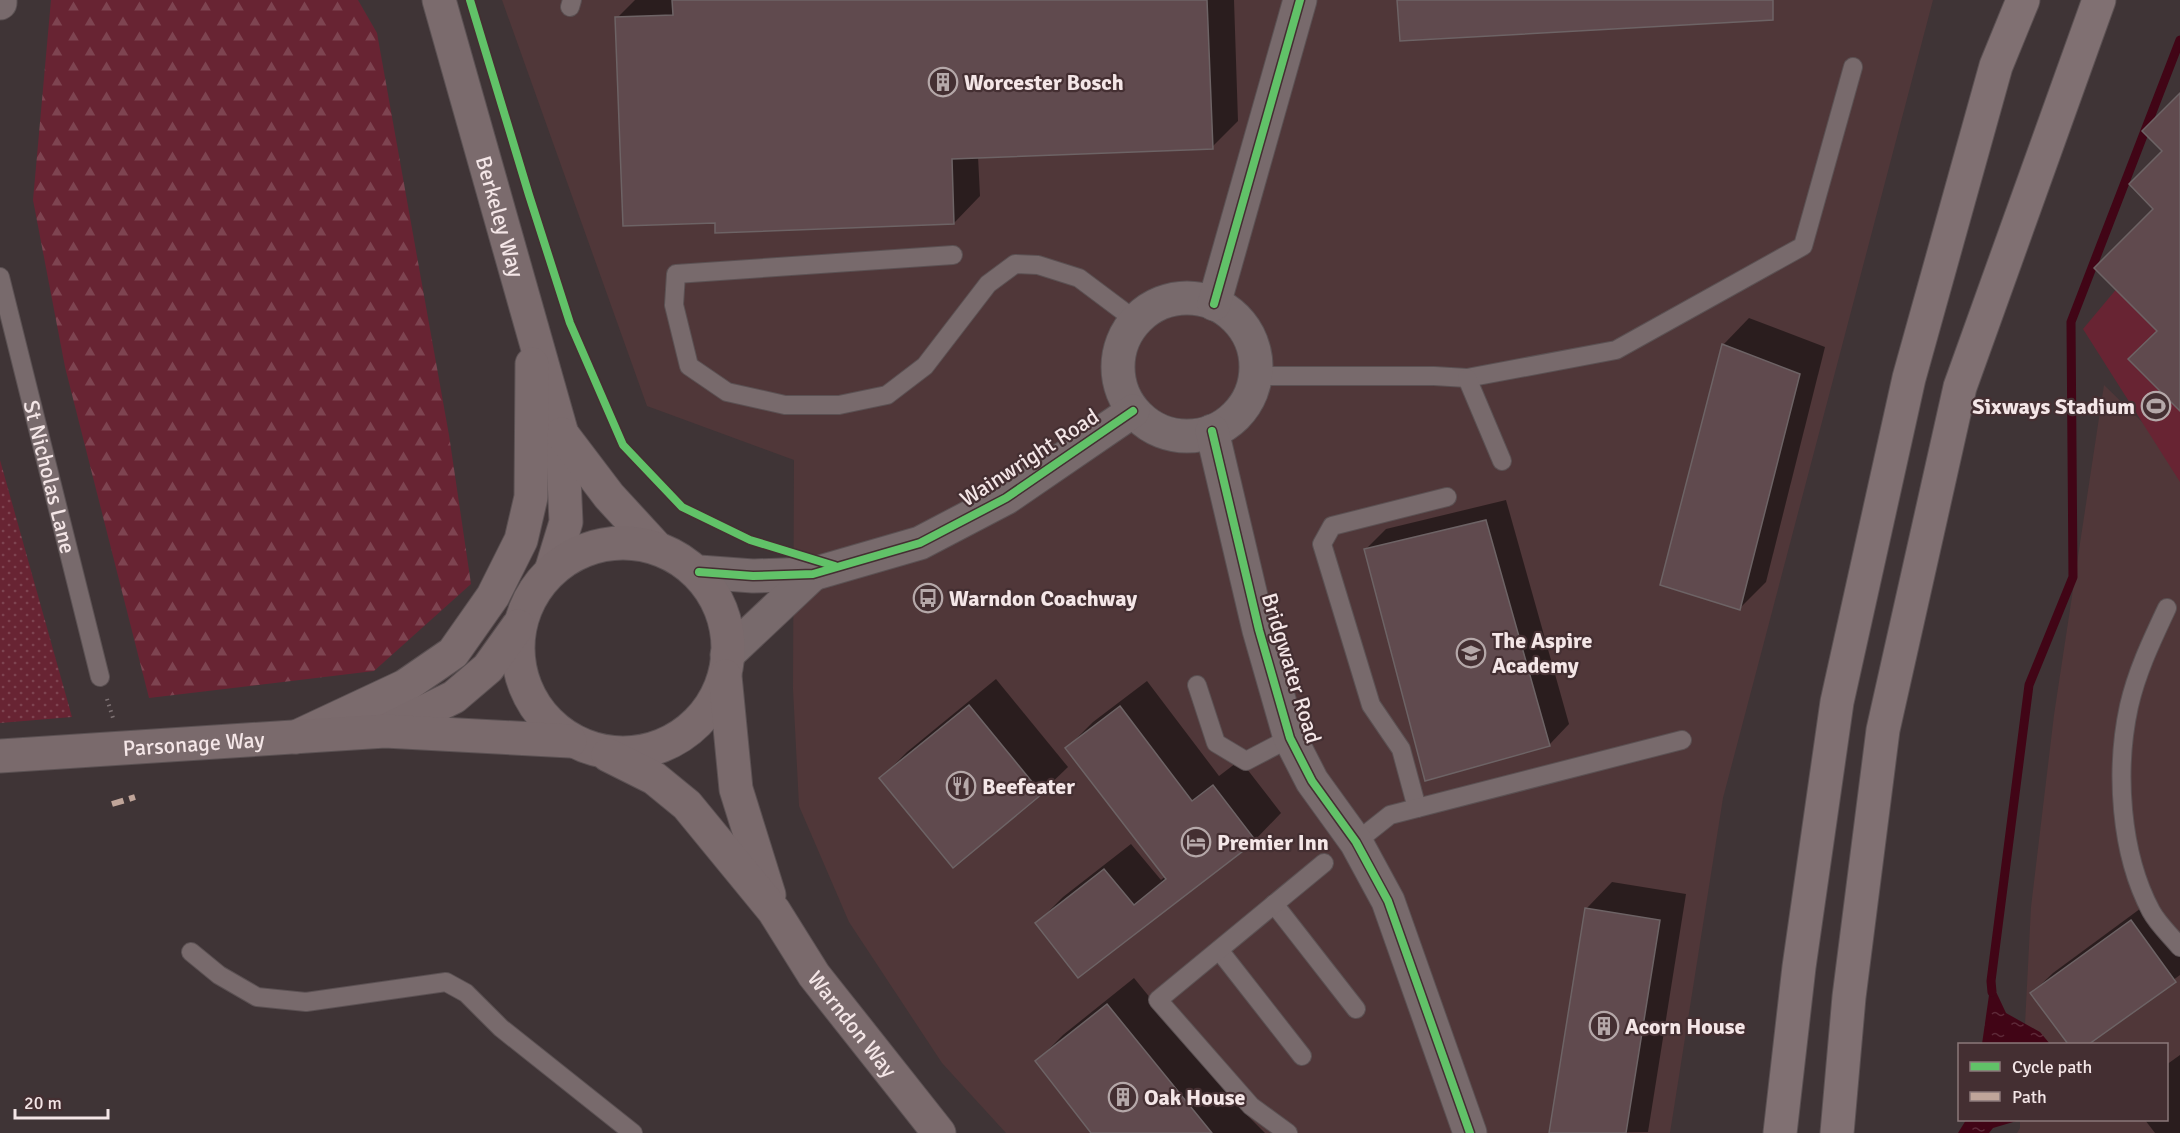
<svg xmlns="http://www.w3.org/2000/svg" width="2180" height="1133" font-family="Signika,sans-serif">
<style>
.built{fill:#503739}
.green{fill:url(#green-dots)}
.forest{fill:url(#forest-firs)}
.pitch{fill:#682433}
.water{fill:url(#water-ripples)}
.shadow{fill:#0007}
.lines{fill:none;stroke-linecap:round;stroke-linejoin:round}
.stream{stroke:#410516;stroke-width:9}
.building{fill:#604a4e;stroke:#6d6365;stroke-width:1.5}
.lane-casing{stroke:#5b5153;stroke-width:20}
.street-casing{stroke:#5b5153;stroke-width:35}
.secondary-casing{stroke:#5b5153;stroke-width:35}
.primary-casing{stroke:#5b5153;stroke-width:35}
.highway-casing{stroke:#5b5153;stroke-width:35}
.path{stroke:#7d7173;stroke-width:4;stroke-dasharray:1.5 4.5;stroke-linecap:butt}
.lane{stroke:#786a6c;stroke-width:18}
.street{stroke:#786a6c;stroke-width:33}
.secondary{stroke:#7b6b6d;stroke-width:33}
.primary{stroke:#7a6a6c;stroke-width:33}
.highway{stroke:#807072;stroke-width:33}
.quiet{stroke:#c0a59a;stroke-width:6;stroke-dasharray:12 6;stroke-linecap:butt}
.cycleway-casing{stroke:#442f32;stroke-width:11}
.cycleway{stroke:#61c268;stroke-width:8}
.labels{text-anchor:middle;stroke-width:4.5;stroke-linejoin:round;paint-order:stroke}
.poi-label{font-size:22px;font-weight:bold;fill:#f4e6e7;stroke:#442f32;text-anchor:start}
.street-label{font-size:22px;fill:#f4e6e7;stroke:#442f32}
</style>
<defs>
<pattern id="green-dots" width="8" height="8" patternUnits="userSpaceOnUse" patternTransform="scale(1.5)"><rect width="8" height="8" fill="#682433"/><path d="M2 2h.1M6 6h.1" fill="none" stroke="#7e4451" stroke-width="1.8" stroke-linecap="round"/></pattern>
<pattern id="forest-firs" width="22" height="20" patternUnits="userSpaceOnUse" patternTransform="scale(1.5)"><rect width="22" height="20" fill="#682433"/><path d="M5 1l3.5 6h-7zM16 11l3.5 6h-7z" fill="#7e4451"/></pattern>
<pattern id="water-ripples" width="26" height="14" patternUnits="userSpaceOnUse" patternTransform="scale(1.5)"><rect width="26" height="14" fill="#410516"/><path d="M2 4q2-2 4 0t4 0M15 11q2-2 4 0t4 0" fill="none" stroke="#5d2938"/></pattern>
</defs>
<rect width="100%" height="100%" fill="#3f3436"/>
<g class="built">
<polygon points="502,0 1933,0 1723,798 1670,1133 1006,1133 942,1063 849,922 799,806 793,689 794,460 647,406"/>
<polygon points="2104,385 2176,455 2180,465 2180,1133 2017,1133 2020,1128 2020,1120 2166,1120 2166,1044 2024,1044 2031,907 2054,715"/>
</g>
<polygon class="green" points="0,460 72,717 0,723"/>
<polygon class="forest" points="51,0 358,0 377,33 449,435 471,584 374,671 149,698 65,367 33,200"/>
<polygon class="pitch" points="2180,213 2180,482 2083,329"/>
<g class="water">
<polygon points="1991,981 2006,1013 2040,1032 2050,1044 1982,1044"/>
<polygon points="1966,1120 2020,1120 1993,1128 1989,1133 1958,1133"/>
</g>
<g class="shadow">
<polygon points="635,0 1234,0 1238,121 1212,147 978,156 980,196 954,223 716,221 617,18"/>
<polygon points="1749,318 1825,347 1766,582 1740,608 1723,345"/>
<polygon points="1506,500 1569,724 1549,745 1366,549 1386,529"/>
<polygon points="996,679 1068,767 1041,793 953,866 881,778 907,752"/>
<polygon points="1147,681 1219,776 1240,760 1281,813 1255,840 1078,976 1037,923 1063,897 1131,844 1161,880 1166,876 1067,748 1093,722"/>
<polygon points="1612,882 1686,894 1648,1132 1550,1133 1586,909"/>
<polygon points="2152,900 2180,940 2180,975 2087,1044 2070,1044 2032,993 2053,973"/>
<polygon points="1134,978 1238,1106 1265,1133 1092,1133 1037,1061 1063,1035"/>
<polygon points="2180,1055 2180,1133 2155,1133 2145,1120 2166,1120 2166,1065"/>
</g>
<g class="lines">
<polyline class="stream" points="1992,992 1991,981 2029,685 2073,577 2071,322 2180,40"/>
</g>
<g class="building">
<polygon points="672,0 1207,0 1213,149 952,159 954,224 715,233 715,223 623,226 615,17 673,15"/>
<polygon points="1397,0 1773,0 1773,20 1400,41"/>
<polygon points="2180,93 2180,411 2128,359 2157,331 2094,268 2153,209 2129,184 2162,151 2142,131"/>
<polygon points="1722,344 1800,374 1740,610 1660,585"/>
<polygon points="1486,520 1550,746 1425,781 1364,549"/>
<polygon points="969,705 1042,794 953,868 879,778"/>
<polygon points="1120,706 1192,801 1213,785 1256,841 1078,978 1035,923 1104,869 1134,905 1166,879 1065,748"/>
<polygon points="1585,908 1660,920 1626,1133 1549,1133"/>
<polygon points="2131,920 2176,982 2089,1044 2068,1044 2030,993"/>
<polygon points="1107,1004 1212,1133 1091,1133 1035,1061"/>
</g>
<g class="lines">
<g class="lane-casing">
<g id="lane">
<polyline points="570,7 572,0"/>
<polyline points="953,255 676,274 674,305 689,366 727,392 785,405 839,405 887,395 925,366 988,284 1015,264 1038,265 1079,278 1135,320"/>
<path id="s1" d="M 0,277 L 100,677"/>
<polyline points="1255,376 1434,376 1467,378 1616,350 1803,246 1853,67"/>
<polyline points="1467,378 1502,461"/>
<path d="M 2167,608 C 2152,640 2137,671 2129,706 C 2115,770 2120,853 2151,911 C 2158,924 2171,936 2180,947"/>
<polyline points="1197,685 1216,743 1246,761 1290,738"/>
<polyline points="1417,808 1401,749 1371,705 1322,544 1332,526 1447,497"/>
<polyline points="1356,842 1390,815 1682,740"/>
<polyline points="1274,904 1356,1009"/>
<polyline points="1219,950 1302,1056"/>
<polyline points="191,952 219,975 257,997 306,1002 446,982 466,993 501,1028 633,1133"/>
<polyline points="1288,1133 1251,1106 1158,1000 1324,863"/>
</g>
</g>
<g class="street-casing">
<g id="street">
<polyline points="0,3 0,0"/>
<circle cx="1187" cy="367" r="69"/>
<polyline points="1214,304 1300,0"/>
<polyline points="1212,431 1259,630 1290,738 1312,781 1356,842 1388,901 1470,1133"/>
<polyline points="699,572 753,576 813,574 920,543 1006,498 1133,411"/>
<polyline points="727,655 813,574"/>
</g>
</g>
<g class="secondary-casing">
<g id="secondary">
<path id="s2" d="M 439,0 L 562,434 L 566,522 L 551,571"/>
<polyline points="562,434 609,496 655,546"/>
<polyline points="296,737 405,686 453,653 493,596 521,540 531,497 532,364"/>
</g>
</g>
<g class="primary-casing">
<g id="primary">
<circle cx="623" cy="648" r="105"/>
<polyline points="725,676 736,789 769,895"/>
<polyline points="387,730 454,697 488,668 518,626"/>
<path id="s3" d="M 608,755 L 654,778 L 687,805 L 774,911 L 814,975 L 939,1133"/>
<path id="s4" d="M 0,756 L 385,731 L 570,741"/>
</g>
</g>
<g class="highway-casing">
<g id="highway">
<polyline points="1780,1133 1799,967 1837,702 1909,378 1996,66 2023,0"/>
<polyline points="1837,1133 1849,997 1883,730 1960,387 2099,0"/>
</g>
</g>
<polyline class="path" points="107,699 113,718"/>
<use href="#lane" class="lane"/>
<use href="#street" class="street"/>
<use href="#secondary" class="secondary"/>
<use href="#primary" class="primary"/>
<use href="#highway" class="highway"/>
<polyline class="quiet" points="112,804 135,797"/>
<g class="cycleway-casing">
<g id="cycleway">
<polyline points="470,0 529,195 570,323 623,445 682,507 750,540 835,566"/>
<polyline points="1214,304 1300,0"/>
<polyline points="1212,431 1259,630 1290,738 1312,781 1356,842 1388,901 1470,1133"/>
<polyline points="699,572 753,576 813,574 920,543 1006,498 1133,411"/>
</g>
</g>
<use href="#cycleway" class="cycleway"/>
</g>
<defs>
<g id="building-ring" transform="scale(1.5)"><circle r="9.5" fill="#442f32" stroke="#b5a8a9" stroke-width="1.5"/><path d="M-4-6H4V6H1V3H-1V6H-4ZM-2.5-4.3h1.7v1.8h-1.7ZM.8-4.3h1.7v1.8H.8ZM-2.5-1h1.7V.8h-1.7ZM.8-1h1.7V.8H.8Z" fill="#b5a8a9"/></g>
<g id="stadium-ring" transform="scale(1.5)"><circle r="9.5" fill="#442f32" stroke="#b5a8a9" stroke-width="1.5"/><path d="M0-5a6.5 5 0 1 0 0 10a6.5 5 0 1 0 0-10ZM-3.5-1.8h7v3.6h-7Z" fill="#b5a8a9"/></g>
<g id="bus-ring" transform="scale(1.5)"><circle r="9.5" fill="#442f32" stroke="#b5a8a9" stroke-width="1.5"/><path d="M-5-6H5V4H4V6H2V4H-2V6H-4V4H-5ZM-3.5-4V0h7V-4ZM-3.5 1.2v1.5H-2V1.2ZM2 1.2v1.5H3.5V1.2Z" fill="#b5a8a9"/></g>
<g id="school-ring" transform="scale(1.5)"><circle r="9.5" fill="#442f32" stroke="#b5a8a9" stroke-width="1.5"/><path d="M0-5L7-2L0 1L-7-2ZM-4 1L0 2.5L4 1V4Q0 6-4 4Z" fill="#b5a8a9"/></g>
<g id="restaurant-ring" transform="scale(1.5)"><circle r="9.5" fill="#442f32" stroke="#b5a8a9" stroke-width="1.5"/><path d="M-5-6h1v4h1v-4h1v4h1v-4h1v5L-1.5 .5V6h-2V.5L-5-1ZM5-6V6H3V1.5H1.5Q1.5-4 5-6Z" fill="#b5a8a9"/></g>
<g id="hotel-ring" transform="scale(1.5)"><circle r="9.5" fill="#442f32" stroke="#b5a8a9" stroke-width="1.5"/><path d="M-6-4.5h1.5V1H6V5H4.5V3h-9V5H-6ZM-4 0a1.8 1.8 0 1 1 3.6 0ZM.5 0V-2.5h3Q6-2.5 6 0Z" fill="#b5a8a9"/></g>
</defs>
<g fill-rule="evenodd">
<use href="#building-ring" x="943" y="82"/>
<use href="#stadium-ring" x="2156" y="406"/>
<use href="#bus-ring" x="928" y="598"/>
<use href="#school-ring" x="1471" y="653"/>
<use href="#restaurant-ring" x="961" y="786"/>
<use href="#hotel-ring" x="1196" y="842"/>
<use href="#building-ring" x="1604" y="1026"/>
<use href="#building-ring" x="1123" y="1097"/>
</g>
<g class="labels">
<g class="poi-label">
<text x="964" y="90">Worcester Bosch</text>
<text x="2135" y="414" text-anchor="end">Sixways Stadium</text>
<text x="949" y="606">Warndon Coachway</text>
<text x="1492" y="648">The Aspire<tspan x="1492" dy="25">Academy</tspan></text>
<text x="982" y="794">Beefeater</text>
<text x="1217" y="850">Premier Inn</text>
<text x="1625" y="1034">Acorn House</text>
<text x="1144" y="1105">Oak House</text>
</g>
<g class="street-label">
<text dy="8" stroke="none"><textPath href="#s2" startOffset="225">Berkeley Way</textPath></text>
<text transform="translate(1029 457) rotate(-33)" y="8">Wainwright Road</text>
<text dy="8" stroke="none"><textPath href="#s1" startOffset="206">St Nicholas Lane</textPath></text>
<text transform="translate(1292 668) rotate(73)" y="8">Bridgwater Road</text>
<text dy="8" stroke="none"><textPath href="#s4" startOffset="194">Parsonage Way</textPath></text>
<text dy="8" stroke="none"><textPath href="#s3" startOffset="369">Warndon Way</textPath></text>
</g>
</g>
<rect x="1958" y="1043" width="210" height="78" fill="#442f32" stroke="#8a787a" stroke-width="1.5"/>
<rect x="1970" y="1062" width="30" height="9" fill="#61c268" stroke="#8a787a" stroke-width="1.5"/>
<text x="2012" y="1073" font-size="18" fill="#f4e6e7">Cycle path</text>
<rect x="1970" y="1092" width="30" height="9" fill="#c0a59a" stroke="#8a787a" stroke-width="1.5"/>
<text x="2012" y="1103" font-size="18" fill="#f4e6e7">Path</text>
<path d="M15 1109v9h93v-9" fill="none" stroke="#f4e6e7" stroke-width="3"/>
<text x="24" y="1109" font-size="18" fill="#f4e6e7" stroke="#442f32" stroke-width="4.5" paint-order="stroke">20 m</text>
</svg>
